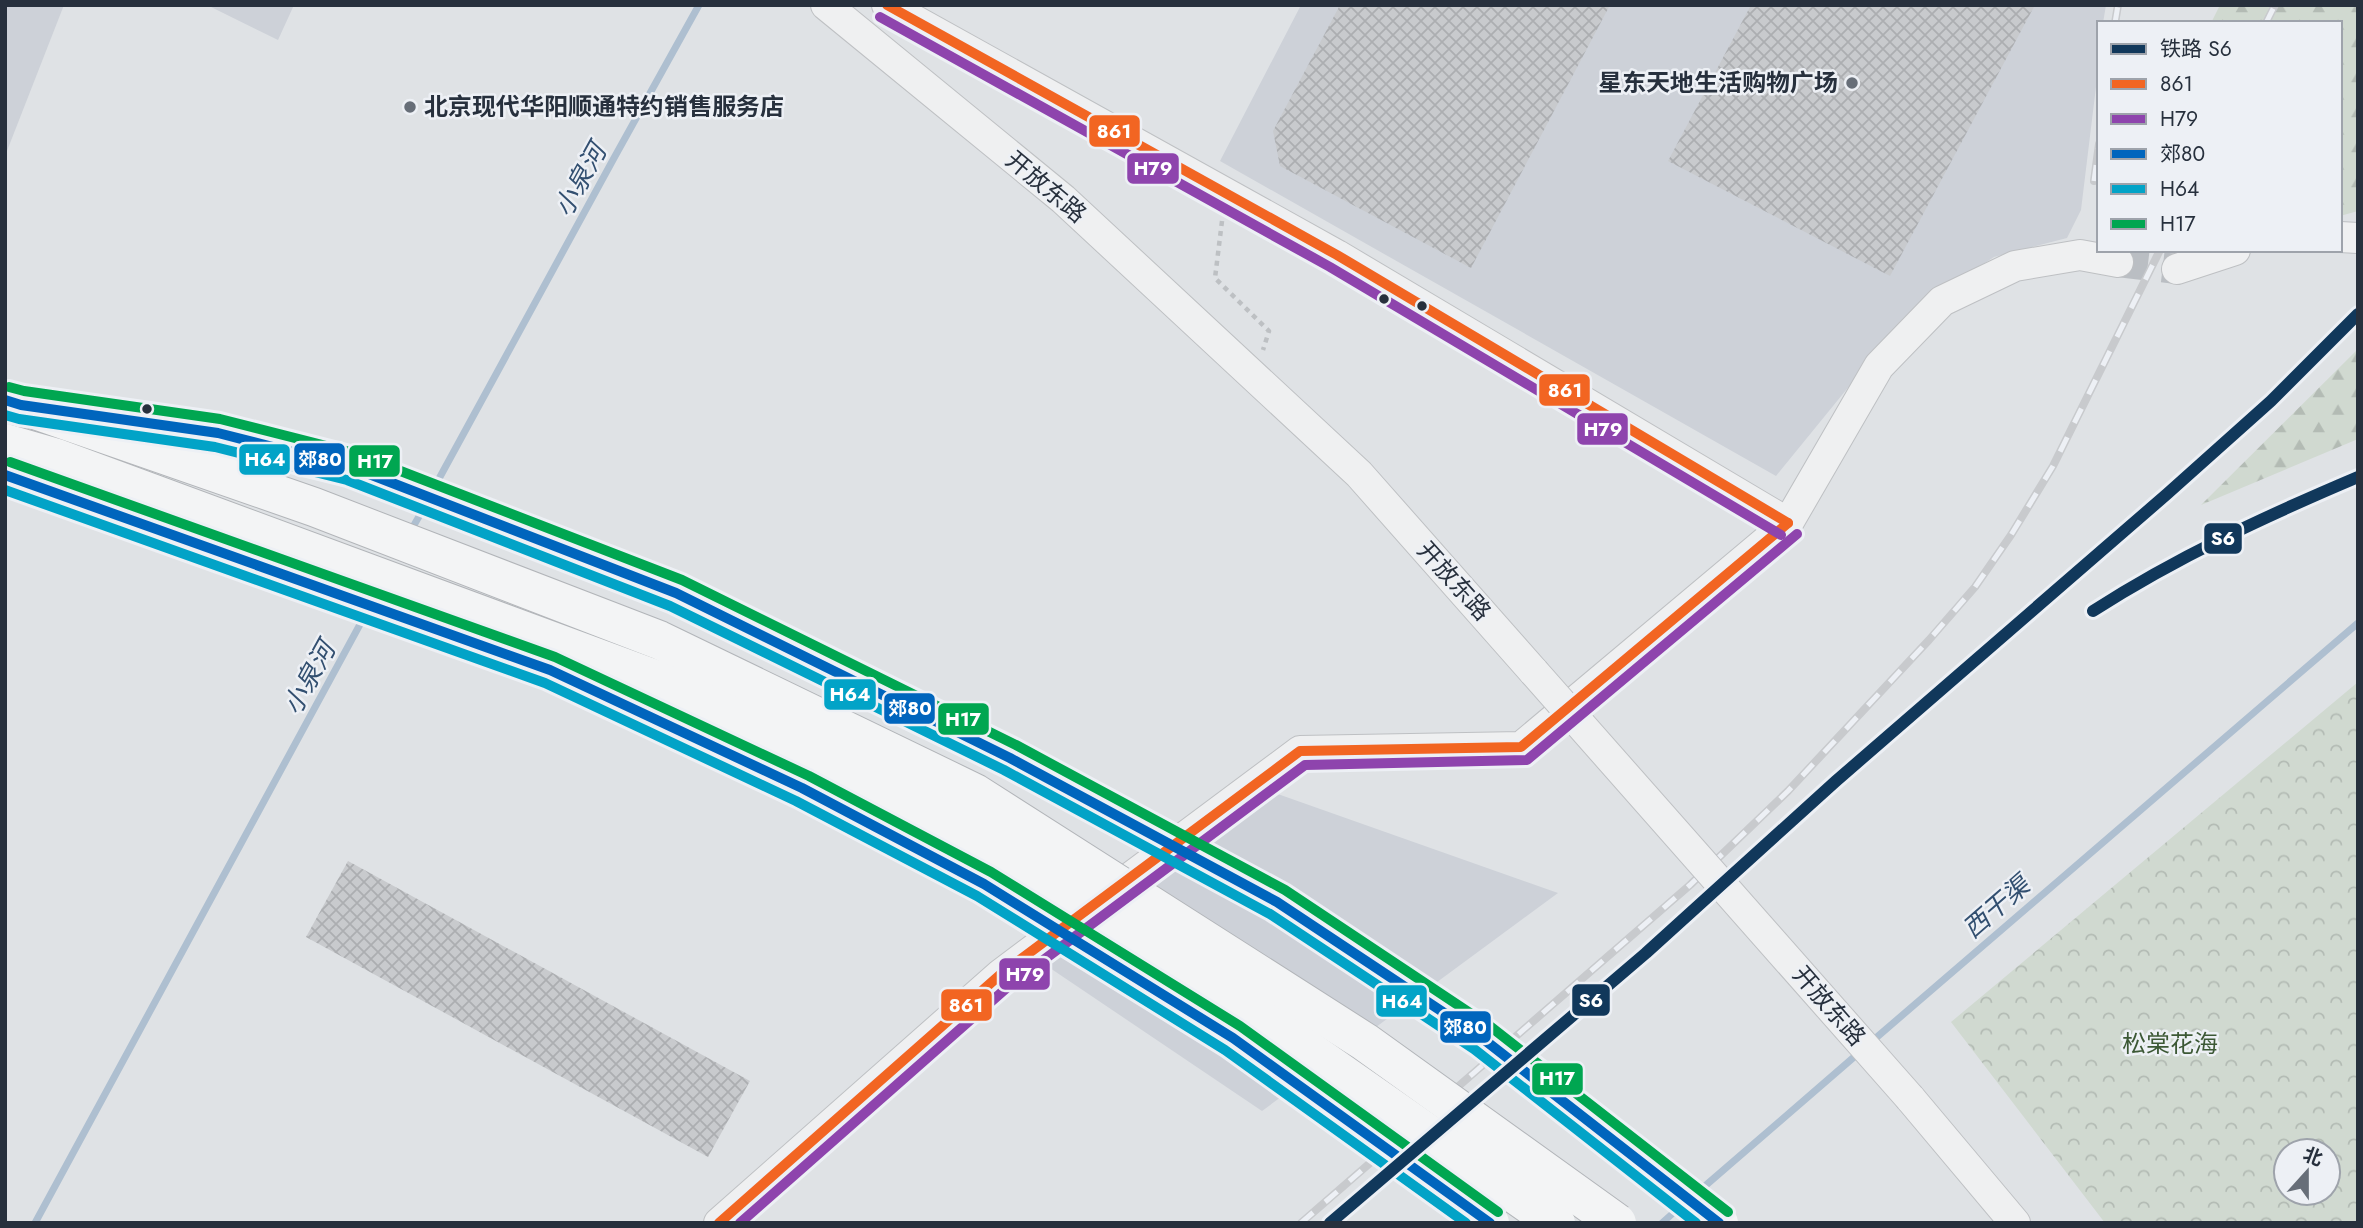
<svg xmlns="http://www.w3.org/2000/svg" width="2363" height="1228" font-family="Jost,'Noto Sans SC',sans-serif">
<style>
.built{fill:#cdd1d8}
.forest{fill:url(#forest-firs)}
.park{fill:url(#park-crowns);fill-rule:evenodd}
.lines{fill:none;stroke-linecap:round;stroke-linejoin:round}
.stream{stroke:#aebfd0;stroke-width:7}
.building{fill:url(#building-cross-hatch)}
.minor-tunnel{stroke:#babec3;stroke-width:30;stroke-dasharray:30 15;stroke-linecap:butt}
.minor-casing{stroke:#bec0c3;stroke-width:32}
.path{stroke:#bdc0c3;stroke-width:4.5;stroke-dasharray:5 5;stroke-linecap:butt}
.minor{stroke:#eff0f1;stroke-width:30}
.rail-casing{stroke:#c8cacd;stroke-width:8}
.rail{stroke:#edf0f5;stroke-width:5;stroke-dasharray:16;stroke-linecap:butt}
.minor-bridge-casing{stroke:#bec0c3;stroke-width:32;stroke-linecap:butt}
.major-bridge-casing{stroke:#bcbfc2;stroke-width:40;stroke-linecap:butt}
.highway-bridge-casing{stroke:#b2b5b9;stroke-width:40;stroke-linecap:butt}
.minor-bridge{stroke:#eff0f1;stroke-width:30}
.major-bridge{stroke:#f3f4f5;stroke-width:38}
.highway-bridge{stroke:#f3f4f5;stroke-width:38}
.bus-1-casing{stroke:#edf0f5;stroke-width:16}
.bus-2-casing{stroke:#edf0f5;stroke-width:16}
.bus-3-casing{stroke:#edf0f5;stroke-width:16}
.bus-4-casing{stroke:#edf0f5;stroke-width:16}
.bus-5-casing{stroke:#edf0f5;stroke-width:16}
.bus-1{stroke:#f26522;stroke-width:10}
.bus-2{stroke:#8e44ad;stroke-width:10}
.bus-3{stroke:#0065bd;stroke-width:10}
.bus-4{stroke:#02a3c7;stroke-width:10}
.bus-5{stroke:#00a651;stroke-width:10}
.rail-1-casing{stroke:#edf0f5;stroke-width:18}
.rail-1{stroke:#11385b;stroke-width:12}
.poi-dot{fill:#676e78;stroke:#edf0f5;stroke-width:2.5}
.bus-dot{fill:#27303d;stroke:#edf0f5;stroke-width:2.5}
.labels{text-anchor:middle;stroke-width:5;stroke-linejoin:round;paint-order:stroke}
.poi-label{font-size:24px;font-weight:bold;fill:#27303d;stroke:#edf0f5;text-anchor:end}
.street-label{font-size:24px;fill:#27303d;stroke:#edf0f5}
.park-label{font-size:24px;fill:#3c5835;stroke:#edf0f5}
.water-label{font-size:26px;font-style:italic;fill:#324f70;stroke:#edf0f5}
.line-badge{stroke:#edf0f5;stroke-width:2.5}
.badge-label{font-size:19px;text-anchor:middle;font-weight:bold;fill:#fff}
</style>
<defs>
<pattern id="forest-firs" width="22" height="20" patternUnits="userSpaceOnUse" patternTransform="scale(1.75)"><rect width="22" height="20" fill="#d0d9d0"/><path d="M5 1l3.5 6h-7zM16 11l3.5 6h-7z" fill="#b3bbb4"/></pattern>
<pattern id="park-crowns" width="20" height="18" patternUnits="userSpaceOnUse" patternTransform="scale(1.75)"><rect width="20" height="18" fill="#d0d9d0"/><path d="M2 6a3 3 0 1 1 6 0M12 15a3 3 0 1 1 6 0" fill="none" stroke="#b3bbb4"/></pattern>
<pattern id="building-cross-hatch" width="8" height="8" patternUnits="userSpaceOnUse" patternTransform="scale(1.75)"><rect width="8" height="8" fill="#c8cacd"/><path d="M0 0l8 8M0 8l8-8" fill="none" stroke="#acaeb1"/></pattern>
</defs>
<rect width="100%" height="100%" fill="#dfe2e5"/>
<g class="built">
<polygon points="5,5 64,5 5,156"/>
<polygon points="207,5 294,5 278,40"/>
<polygon points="1301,5 2106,5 2103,23 2099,23 2099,62 2081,210 2067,238 1994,257 1908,314 1776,476 1220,161"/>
<polygon points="1255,786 1558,893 1262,1111 1044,964"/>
</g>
<g class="forest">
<polygon points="2220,5 2358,5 2358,211 2340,216 2340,23 2211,23"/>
<polygon points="2358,349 2358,439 2201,505"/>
</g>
<path class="park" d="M 2358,682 L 2358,1223 L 2105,1223 L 1951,1022 ZM 2286,1151 L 2328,1151 L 2328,1193 L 2286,1193 Z"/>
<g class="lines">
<g class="stream">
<polyline points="435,486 614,158 699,5"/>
<polyline points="410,532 425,506"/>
<polyline points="1870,1043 2358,623"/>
<polyline points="1698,1192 1861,1051"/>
<polyline points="35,1223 364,617"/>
<polyline points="1662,1223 1681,1206"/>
</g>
</g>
<g class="building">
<polygon points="1340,5 1610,5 1471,268 1280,166 1273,131"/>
<polygon points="1751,5 2035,5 1890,276 1668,161"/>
<polygon points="348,861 750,1081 708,1157 306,937"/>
</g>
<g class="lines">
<polyline class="minor-tunnel" points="2118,262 2177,269"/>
<g class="minor-casing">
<g id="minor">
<polyline points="826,5 1063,199 1359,474 1534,672"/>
<polyline points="887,5 1337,255 1788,523"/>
<polyline points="2340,237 2358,238"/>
<polyline points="2177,269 2235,250"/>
<polyline points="1910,1098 2015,1223"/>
<polyline points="719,1223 1001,974 1300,751 1521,747 1788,523 1879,366 1942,301 2015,266 2080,255 2118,262"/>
</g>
</g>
<polyline class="path" points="1222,221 1215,278 1269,331 1263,350"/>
<use href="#minor" class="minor"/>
<g class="rail-casing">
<g id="rail">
<polyline points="2115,23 2118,5"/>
<polyline points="2266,23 2275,5"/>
<polyline points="2094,181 2099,144"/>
<polyline points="1301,1223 1690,885 1788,791 1929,640 1975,587 2011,535 2053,466 2160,250"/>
</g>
</g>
<use href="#rail" class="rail"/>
<g class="minor-bridge-casing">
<polyline id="minor-bridge" points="1534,672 1910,1098"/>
</g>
<g class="major-bridge-casing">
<g id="major-bridge">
<polyline points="64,411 218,433 351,467 676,593 1010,758 1277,902 1482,1038 1719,1223"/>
<polyline points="5,475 550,670 802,788 984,884 1233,1038 1490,1223"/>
</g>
</g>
<g class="highway-bridge-casing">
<g id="highway-bridge">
<polyline points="21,405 314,507 659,640 975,793 1365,1042 1617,1223"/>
<polyline points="5,443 57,458 655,679 971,832 1310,1051 1556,1223"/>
</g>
</g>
<use href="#minor-bridge" class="minor-bridge"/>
<use href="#major-bridge" class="major-bridge"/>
<use href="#highway-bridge" class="highway-bridge"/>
<g class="bus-1-casing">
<g id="bus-1">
<polyline points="887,5 1337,255 1788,523"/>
<polyline points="719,1223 1001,974 1300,751 1521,747 1788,523"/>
</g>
</g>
<g class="bus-2-casing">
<g id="bus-2">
<polyline points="880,17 1330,267 1781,535"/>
<polyline points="740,1223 1010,985 1305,765 1527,760 1797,534"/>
</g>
</g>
<g class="bus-3-casing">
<g id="bus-3">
<polyline points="5,400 21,405 218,433 351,467 676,593 1010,758 1277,902 1482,1038 1719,1223"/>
<polyline points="5,475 550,670 802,788 984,884 1233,1038 1490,1223"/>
</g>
</g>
<g class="bus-4-casing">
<g id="bus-4">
<polyline points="5,415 19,419 215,447 347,480 670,606 1004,770 1270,914 1474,1049 1696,1223"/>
<polyline points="5,490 545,683 796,801 977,896 1225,1050 1466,1223"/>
</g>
</g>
<g class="bus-5-casing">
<g id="bus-5">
<polyline points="9,387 24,391 220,419 354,453 682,580 1016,745 1285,890 1491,1027 1728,1212"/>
<polyline points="10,462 555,657 809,776 991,872 1240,1026 1498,1212"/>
</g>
</g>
<use href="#bus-1" class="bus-1"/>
<use href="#bus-2" class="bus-2"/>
<use href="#bus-3" class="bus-3"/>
<use href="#bus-4" class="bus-4"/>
<use href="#bus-5" class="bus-5"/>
<g class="rail-1-casing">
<g id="rail-1">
<path d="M 2093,611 C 2177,557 2266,516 2358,477"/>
<polyline points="1330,1223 1646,953 1836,781 2167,494 2271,401 2358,314"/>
</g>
</g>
<use href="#rail-1" class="rail-1"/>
</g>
<g class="poi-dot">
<circle cx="1852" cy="83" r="7"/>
<circle cx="410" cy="107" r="7"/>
</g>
<g class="bus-dot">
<circle cx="1384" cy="299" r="6"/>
<circle cx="1422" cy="306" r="6"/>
<circle cx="147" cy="409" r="6"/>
</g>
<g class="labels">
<g class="poi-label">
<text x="1838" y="91">星东天地生活购物广场</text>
<text x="424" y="115" text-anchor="start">北京现代华阳顺通特约销售服务店</text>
</g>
<g class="street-label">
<text transform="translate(1046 187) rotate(40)" y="8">开放东路</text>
<text transform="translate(1454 581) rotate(48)" y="8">开放东路</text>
<text transform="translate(1829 1006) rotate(49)" y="8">开放东路</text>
</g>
<g class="park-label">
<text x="2170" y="1052">松棠花海</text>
</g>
<g class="water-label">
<text transform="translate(580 180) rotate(-61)" y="9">小泉河</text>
<text transform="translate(309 678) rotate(-61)" y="9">小泉河</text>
<text transform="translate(1996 907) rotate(-41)" y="9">西干渠</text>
</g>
</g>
<g class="line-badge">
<rect x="1088" y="114" width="53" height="34" rx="7" fill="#f26522"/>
<rect x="1126" y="152" width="54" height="33" rx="7" fill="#8e44ad"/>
<rect x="1538" y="373" width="53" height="34" rx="7" fill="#f26522"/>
<rect x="1576" y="412" width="53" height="34" rx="7" fill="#8e44ad"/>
<rect x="293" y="442" width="53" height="34" rx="7" fill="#0065bd"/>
<rect x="238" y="443" width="53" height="33" rx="7" fill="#02a3c7"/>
<rect x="348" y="444" width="53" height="34" rx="7" fill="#00a651"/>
<rect x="2203" y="522" width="40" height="33" rx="7" fill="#11385b"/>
<rect x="823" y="678" width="54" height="33" rx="7" fill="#02a3c7"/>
<rect x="883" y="692" width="53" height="33" rx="7" fill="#0065bd"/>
<rect x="937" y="702" width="53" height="34" rx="7" fill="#00a651"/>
<rect x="998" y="957" width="53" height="34" rx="7" fill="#8e44ad"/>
<rect x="1571" y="983" width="40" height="34" rx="7" fill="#11385b"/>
<rect x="1375" y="984" width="53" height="34" rx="7" fill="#02a3c7"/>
<rect x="940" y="988" width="53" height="34" rx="7" fill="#f26522"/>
<rect x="1439" y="1010" width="53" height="34" rx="7" fill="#0065bd"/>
<rect x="1531" y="1062" width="53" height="34" rx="7" fill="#00a651"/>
</g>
<g class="badge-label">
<text x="1114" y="138">861</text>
<text x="1153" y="175">H79</text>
<text x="1565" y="397">861</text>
<text x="1603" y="436">H79</text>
<text x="320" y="466">郊80</text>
<text x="265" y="466">H64</text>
<text x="375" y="468">H17</text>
<text x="2223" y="545">S6</text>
<text x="850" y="701">H64</text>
<text x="910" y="715">郊80</text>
<text x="963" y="726">H17</text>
<text x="1025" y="981">H79</text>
<text x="1591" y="1007">S6</text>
<text x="1402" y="1008">H64</text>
<text x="966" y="1012">861</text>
<text x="1465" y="1034">郊80</text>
<text x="1557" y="1085">H17</text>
</g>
<rect width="2363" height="1228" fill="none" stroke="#27303d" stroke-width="14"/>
<rect x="2097" y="21" width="245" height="231" fill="#edf0f5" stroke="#9ea3ab" stroke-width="2"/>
<rect x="2111" y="44" width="35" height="10" fill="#11385b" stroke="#9ea3ab" stroke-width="2"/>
<text x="2160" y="56" font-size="21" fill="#27303d">铁路 S6</text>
<rect x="2111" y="79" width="35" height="10" fill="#f26522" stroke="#9ea3ab" stroke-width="2"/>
<text x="2160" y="91" font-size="21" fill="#27303d">861</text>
<rect x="2111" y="114" width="35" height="10" fill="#8e44ad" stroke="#9ea3ab" stroke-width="2"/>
<text x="2160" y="126" font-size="21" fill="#27303d">H79</text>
<rect x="2111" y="149" width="35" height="10" fill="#0065bd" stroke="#9ea3ab" stroke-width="2"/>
<text x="2160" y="161" font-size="21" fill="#27303d">郊80</text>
<rect x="2111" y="184" width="35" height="10" fill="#02a3c7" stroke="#9ea3ab" stroke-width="2"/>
<text x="2160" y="196" font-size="21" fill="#27303d">H64</text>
<rect x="2111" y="219" width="35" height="10" fill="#00a651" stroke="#9ea3ab" stroke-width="2"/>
<text x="2160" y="231" font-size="21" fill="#27303d">H17</text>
<g transform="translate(2307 1172) rotate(21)"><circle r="33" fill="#edf0f5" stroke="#9ea3ab" stroke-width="2"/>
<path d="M0-5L12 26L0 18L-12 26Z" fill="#676e78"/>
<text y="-10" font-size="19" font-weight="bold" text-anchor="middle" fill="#27303d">北</text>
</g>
</svg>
